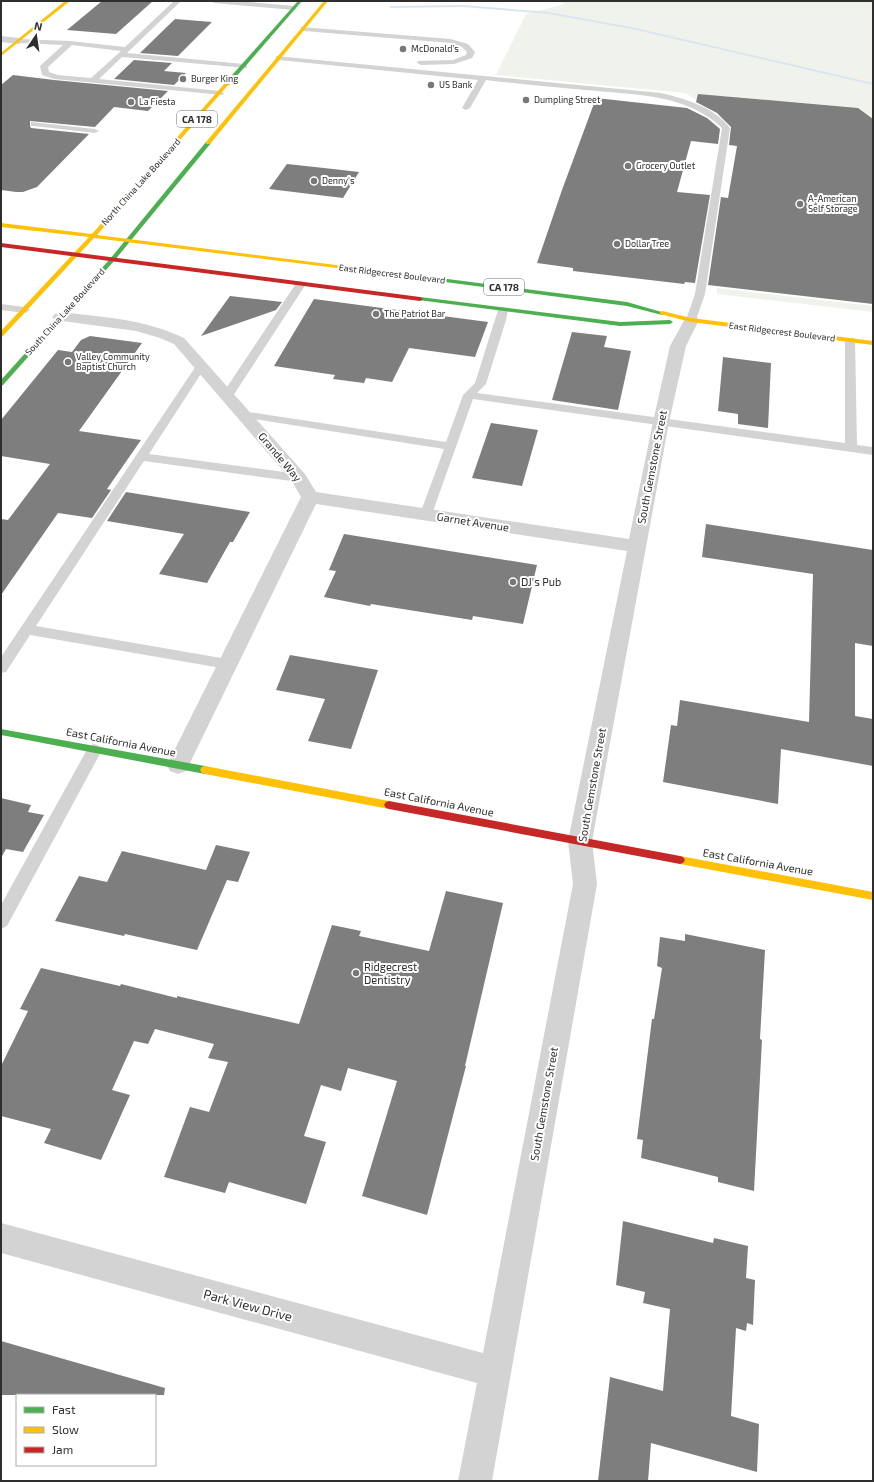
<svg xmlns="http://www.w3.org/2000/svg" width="874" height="1482" font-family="'Exo 2',sans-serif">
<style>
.green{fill:#f0f3ec}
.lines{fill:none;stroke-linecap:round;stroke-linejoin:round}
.stream{fill:#dae6ef;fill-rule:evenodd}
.building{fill:#7e7e7e}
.lane{fill:#d3d3d3;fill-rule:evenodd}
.street{fill:#d3d3d3;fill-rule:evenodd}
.fast{fill:#4caf50;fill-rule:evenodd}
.slow{fill:#ffc107;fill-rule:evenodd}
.jam{fill:#c62828;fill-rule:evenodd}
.poi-dot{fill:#777;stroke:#fff;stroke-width:1.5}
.labels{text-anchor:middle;stroke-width:4;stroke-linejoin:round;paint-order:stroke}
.far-poi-label{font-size:9px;fill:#2e2e2e;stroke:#fff;text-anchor:start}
.far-street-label{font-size:9px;fill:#2e2e2e;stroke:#fff}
.shield{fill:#fff;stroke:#6d6d6d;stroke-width:1}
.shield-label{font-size:10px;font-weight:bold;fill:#2e2e2e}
.street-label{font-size:11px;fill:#2e2e2e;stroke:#fff}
.poi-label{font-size:11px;fill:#2e2e2e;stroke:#fff;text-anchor:start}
.near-street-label{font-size:13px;fill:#2e2e2e;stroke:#fff}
</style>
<rect width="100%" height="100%" fill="#fff"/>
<g class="green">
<polygon points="559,1 870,1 873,3 873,122 854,108 699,94 698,100 685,93 496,75 526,14 565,4"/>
<polygon points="717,288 873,306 873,312 717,294"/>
</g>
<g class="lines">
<polygon class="stream" points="463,5 549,12 636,28 873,83 873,85 636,30 549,14 463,7 391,8 389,7 391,6"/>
</g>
<g class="building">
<polygon points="102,1 153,1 116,34 67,30"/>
<polygon points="175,19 212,22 178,56 140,53"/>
<polygon points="134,60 172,63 164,71 186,73 174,85 114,79"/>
<polygon points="13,75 54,80 168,91 148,111 114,107 95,127 30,121 30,126 31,128 89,134 37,187 23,192 16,192 1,190 1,85"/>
<polygon points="698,94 858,108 873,119 873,304 708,285 721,197 728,198 737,146 729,145 731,127 717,113 696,102"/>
<polygon points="596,98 687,108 707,118 720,129 718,144 691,141 677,192 710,195 695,283 685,282 684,284 573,271 573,268 537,263 562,190"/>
<polygon points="287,164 333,169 359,172 343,198 269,189"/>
<polygon points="230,296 282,302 276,310 201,336"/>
<polygon points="314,299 488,322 475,357 409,348 392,382 366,378 364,383 333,379 335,375 274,366"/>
<polygon points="572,332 607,336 604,347 631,351 618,410 552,400"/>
<polygon points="90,336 142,343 79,431 141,440 107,489 111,490 92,518 58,513 1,595 1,519 8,520 50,464 1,456 1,420 58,350 72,352 81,340"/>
<polygon points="723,357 771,363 768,428 738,424 738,414 718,411"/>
<polygon points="491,423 538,430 522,486 472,478"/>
<polygon points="126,492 250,512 233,542 230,542 207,583 159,574 184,534 107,521"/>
<polygon points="706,524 873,550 873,646 855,643 855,716 873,719 873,766 781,749 778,804 663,782 671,725 677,726 680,700 809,722 813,574 702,557"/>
<polygon points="344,534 537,565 523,624 473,616 472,620 371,604 370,606 324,597 336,571 329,570"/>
<polygon points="290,655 378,670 351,749 308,741 325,699 276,690"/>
<polygon points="1,798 31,805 28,812 44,815 23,852 6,849 1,858"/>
<polygon points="216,845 250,852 238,882 227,880 197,950 125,934 124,936 55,921 79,876 107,882 122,851 206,870"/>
<polygon points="446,891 503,903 465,1066 466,1066 427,1215 362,1196 397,1081 348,1068 341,1091 321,1085 304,1136 326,1142 306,1204 229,1182 225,1193 164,1177 190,1107 209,1112 228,1062 208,1058 214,1044 155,1029 148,1044 134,1041 112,1090 130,1095 101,1160 44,1143 51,1129 1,1116 1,1066 28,1011 20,1009 41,968 120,986 121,984 177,998 177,996 299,1024 332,925 361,931 359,936 429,951"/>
<polygon points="685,934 765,950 760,1039 762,1040 754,1191 718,1182 718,1177 641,1158 643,1140 637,1139 652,1019 654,1019 662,968 657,966 660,937 685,941"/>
<polygon points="623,1221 713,1243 714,1238 748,1246 746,1278 755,1280 753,1325 747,1323 746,1331 736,1328 731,1416 759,1424 757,1472 651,1443 648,1481 598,1481 610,1377 663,1391 670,1309 643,1303 645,1292 616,1285"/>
<polygon points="1,1341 165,1388 164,1395 1,1395"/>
</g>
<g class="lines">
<g class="lane">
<path d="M 174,1 L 181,1 L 127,53 L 244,64 L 247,64 L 247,68 L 122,57 L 99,79 L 220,91 L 224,93 L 223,95 L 54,79 L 42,75 L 40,66 L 63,45 L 19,43 L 15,41 L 19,39 L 70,41 L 125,47 ZM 72,45 L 121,51 L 91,78 L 58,75 L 49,72 L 48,67 Z"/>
<polygon points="211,1 238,1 294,6 297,8 294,10 214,3"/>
<polygon points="301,27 451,39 468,44 475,52 472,58 454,64 421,65 417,63 418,61 453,60 466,55 467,52 462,47 451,43 304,31 301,31"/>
<path d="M 276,56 L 661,93 C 686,99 714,107 730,128 L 705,294 L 696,320 L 691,323 L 686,320 L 695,294 L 722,128 C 686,93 633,95 586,90 C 553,87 519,84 486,80 L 470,108 L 466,110 L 462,108 L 478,80 L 279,60 L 276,60 Z"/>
<polygon points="31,122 95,129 99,131 95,133 34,126 31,126"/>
<polygon points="301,281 306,284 233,396 227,399 223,398 221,396 297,282"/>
<polygon points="1,304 25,307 30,310 25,313 1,310"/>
<polygon points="503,307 508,310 506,320 486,384 477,393 845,443 845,340 846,338 854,338 855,340 857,445 873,447 873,455 473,399 432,514 430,517 426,518 422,517 420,514 444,449 242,417 238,416 236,414 238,412 242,411 446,442 463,395 475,383 498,310"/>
<polygon points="201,363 206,366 149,454 299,474 303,475 305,478 303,481 299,482 144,461 36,626 227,659 232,660 234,664 232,668 227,669 30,635 6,672 1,673 1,657 196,366"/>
<polygon points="94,744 99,746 102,750 7,926 1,929 1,905 89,746"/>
</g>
<g class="street">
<polygon points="1,36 19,38 24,41 19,44 1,42"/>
<path d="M 60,312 C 103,317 145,319 184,338 L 305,474 L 316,492 L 629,539 L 653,422 L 670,346 L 686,317 L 691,315 L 696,317 L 699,320 L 686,346 L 669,422 L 592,841 L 597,884 L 492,1481 L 458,1481 L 477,1383 L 1,1253 L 1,1223 L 483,1353 L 573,884 L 568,841 L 627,551 L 316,504 L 186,771 L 178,774 L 170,771 L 167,765 L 301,497 L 292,481 L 174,344 L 160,338 L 136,331 L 55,320 L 52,317 L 55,314 Z"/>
</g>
<g class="fast">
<polygon points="298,1 302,1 229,85 225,85 225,83"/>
<polygon points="206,142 211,143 114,261 3,385 1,386 1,380 110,259"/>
<polygon points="424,276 627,302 665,313 662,315 627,306 422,279 421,278"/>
<polygon points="420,297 620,322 670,320 673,322 670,324 620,326 418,300 418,298"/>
<polygon points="1,729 205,766 208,767 210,770 208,773 205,774 1,735"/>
</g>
<g class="slow">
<polygon points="65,1 70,1 1,56 1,53"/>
<polygon points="324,1 328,1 210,144 206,144 206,142"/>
<polygon points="225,83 229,84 97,235 424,276 427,278 426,279 94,238 3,336 1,337 1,331 89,237 1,227 1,223 92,234"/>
<polygon points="662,311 691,318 873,341 873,345 691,322 660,314 660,312"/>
<polygon points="205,766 389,801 392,802 394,805 392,808 389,809 205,774 202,773 200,770 202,767"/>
<polygon points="680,856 873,892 873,900 680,864 677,863 675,860 677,857"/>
</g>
<g class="jam">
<polygon points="1,243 420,297 423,299 420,301 1,247"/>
<polygon points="389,801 680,856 683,857 685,860 683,863 680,864 389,809 386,808 384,805 386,802"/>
</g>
</g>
<g class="poi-dot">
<circle cx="403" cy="49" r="4"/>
<circle cx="183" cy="79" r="4"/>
<circle cx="431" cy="85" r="4"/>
<circle cx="526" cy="100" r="4"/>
<circle cx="131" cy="102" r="4"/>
<circle cx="628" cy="166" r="4"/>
<circle cx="314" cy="181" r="4"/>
<circle cx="800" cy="204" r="4"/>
<circle cx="617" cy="244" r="4"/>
<circle cx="376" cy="314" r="4"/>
<circle cx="68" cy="362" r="4"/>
<circle cx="513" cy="582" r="4"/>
<circle cx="356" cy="973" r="4"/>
</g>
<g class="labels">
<g class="far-poi-label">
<text x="411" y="52">McDonald's</text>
<text x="191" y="82">Burger King</text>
<text x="439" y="88">US Bank</text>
<text x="534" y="103">Dumpling Street</text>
<text x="139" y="105">La Fiesta</text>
<text x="636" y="169">Grocery Outlet</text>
<text x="322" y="184">Denny's</text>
<text x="808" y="202">A-American<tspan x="808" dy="10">Self Storage</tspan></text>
<text x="625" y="247">Dollar Tree</text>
<text x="384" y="317">The Patriot Bar</text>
<text x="76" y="360">Valley Community<tspan x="76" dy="10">Baptist Church</tspan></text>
</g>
<g class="far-street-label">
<text transform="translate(141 182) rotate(-48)" y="3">North China Lake Boulevard</text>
<text transform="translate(392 274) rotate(7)" y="3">East Ridgecrest Boulevard</text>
<text transform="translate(65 312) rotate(-48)" y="3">South China Lake Boulevard</text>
<text transform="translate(782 332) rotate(7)" y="3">East Ridgecrest Boulevard</text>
</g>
<g class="shield">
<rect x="177" y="111" width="40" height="16" rx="3"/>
<rect x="484" y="279" width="40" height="16" rx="3"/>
</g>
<g class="shield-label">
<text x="197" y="123">CA 178</text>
<text x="504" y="291">CA 178</text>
</g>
<g class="street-label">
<text transform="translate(280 457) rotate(50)" y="4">Grande Way</text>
<text transform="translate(652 467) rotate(-79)" y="4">South Gemstone Street</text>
<text transform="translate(473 522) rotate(9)" y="4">Garnet Avenue</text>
<text transform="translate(121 742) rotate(11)" y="4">East California Avenue</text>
<text transform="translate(592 785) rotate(-80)" y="4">South Gemstone Street</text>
<text transform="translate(439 802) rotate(11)" y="4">East California Avenue</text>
<text transform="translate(758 862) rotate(10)" y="4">East California Avenue</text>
<text transform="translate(544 1104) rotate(-80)" y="4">South Gemstone Street</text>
</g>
<g class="poi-label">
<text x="521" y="586">DJ's Pub</text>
<text x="364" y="971">Ridgecrest<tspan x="364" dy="13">Dentistry</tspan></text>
</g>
<g class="near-street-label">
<text transform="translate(248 1305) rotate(15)" y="5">Park View Drive</text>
</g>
</g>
<rect width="874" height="1482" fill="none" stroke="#2e2e2e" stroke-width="4"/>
<rect x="16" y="1394" width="140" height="72" fill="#ffffff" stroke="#ababab"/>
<rect x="24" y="1407" width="20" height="6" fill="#4caf50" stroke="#ababab"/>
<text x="52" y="1414" font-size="12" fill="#2e2e2e">Fast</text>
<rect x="24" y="1427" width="20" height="6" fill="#ffc107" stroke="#ababab"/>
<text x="52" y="1434" font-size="12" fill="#2e2e2e">Slow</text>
<rect x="24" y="1447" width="20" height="6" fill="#c62828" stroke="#ababab"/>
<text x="52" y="1454" font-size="12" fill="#2e2e2e">Jam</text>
<g transform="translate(36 36) rotate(13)" stroke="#ffffff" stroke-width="3" paint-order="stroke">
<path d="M0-3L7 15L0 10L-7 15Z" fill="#2e2e2e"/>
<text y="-6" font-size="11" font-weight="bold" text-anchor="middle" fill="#2e2e2e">N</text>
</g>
</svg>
